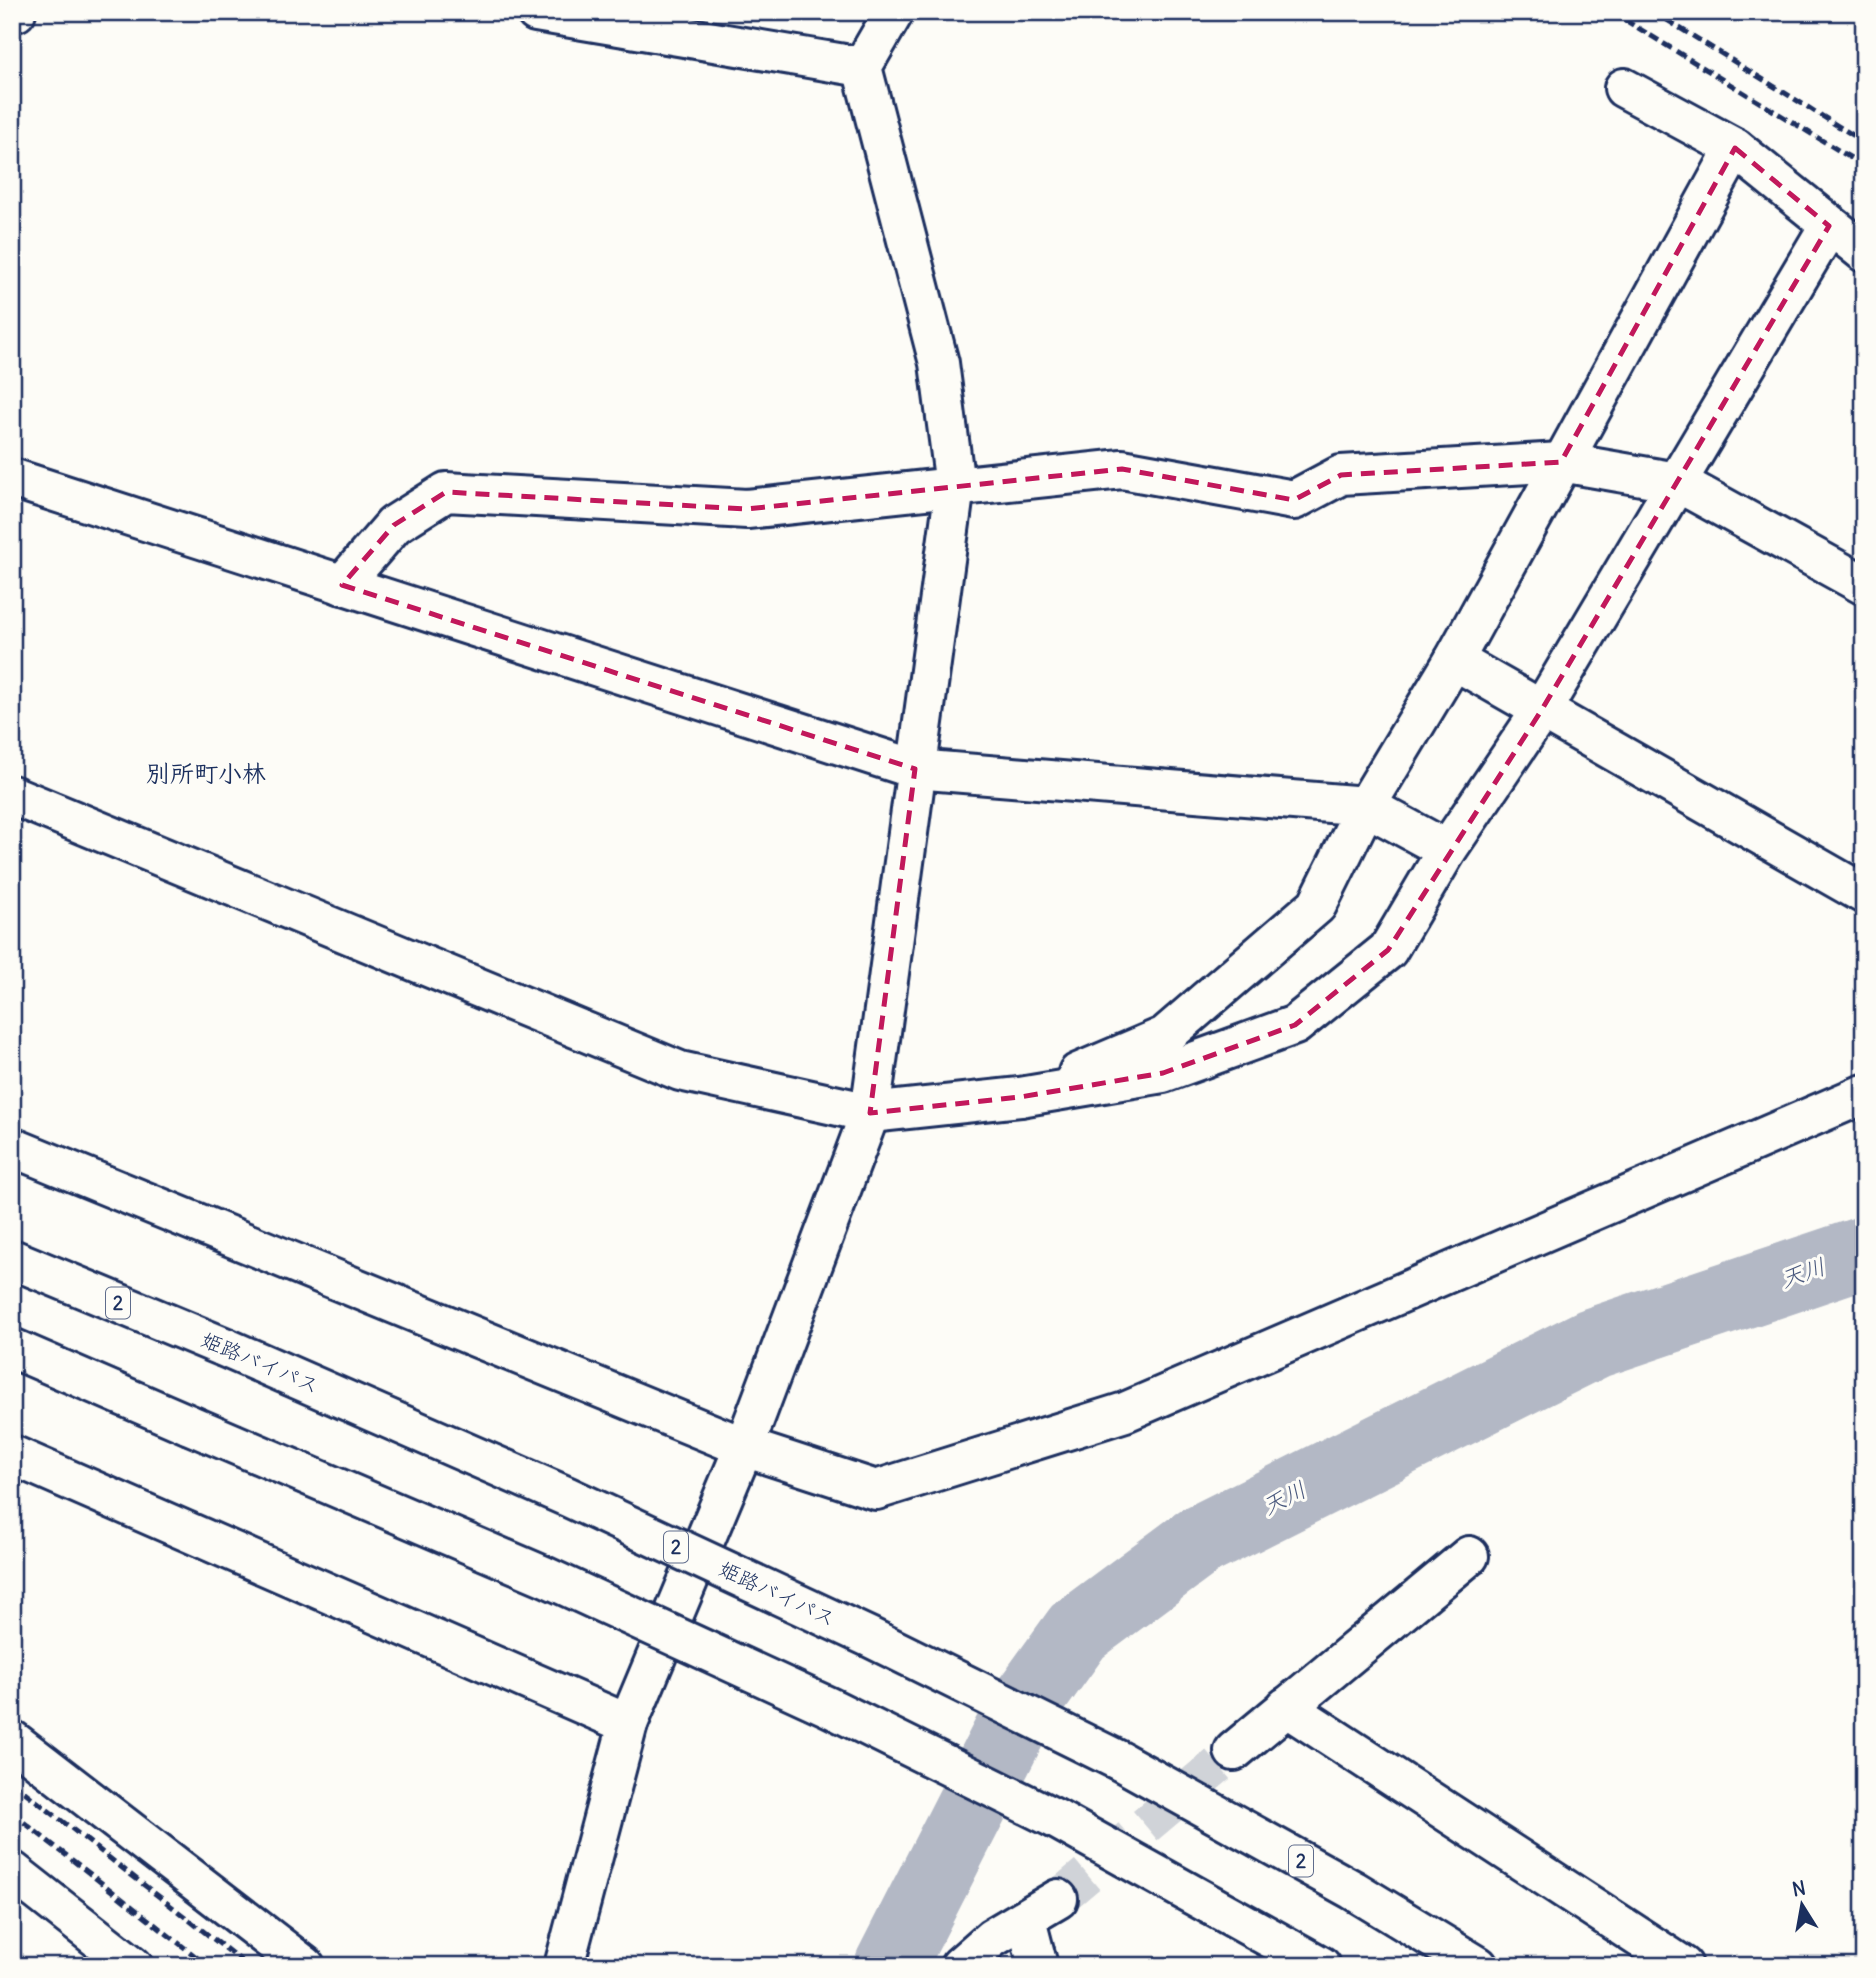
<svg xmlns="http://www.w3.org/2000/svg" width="1876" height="1978" font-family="Delius,'Klee One',sans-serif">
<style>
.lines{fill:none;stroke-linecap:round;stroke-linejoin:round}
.river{stroke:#b3b8c5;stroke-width:72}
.minor-tunnel{stroke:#d0d3d8;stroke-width:38;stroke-dasharray:38 19;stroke-linecap:butt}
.minor-casing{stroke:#1b2f5e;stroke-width:44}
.tertiary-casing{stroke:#1b2f5e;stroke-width:44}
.motorway-casing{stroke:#1b2f5e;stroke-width:44}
.minor{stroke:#fdfcf7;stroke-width:38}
.tertiary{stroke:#fdfcf7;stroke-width:38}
.motorway{stroke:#fdfcf7;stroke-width:38}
.rail{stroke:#1b2f5e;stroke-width:5;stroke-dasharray:10 5;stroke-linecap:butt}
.motorway-bridge-casing{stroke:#1b2f5e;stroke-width:44;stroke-linecap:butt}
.motorway-bridge{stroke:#fdfcf7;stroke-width:38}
.marked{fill:none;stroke:#c2185b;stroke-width:5;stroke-dasharray:14 9;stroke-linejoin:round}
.labels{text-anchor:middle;stroke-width:6;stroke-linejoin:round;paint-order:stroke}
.shield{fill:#fdfcf7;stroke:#5f6c8c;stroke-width:2}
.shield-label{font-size:19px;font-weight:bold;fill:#1b2f5e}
.street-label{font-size:21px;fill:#1b2f5e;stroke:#fdfcf7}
.water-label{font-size:23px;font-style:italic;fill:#49587d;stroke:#fdfcf7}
.quarter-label{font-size:24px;font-weight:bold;fill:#1b2f5e;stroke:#fdfcf7}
</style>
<rect width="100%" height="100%" fill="#fdfcf7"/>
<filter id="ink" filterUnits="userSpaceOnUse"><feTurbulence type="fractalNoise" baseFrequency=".0143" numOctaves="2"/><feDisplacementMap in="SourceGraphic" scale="14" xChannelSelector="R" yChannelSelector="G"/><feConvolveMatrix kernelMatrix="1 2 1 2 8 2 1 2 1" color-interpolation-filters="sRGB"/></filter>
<g filter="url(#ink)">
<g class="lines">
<polyline class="river" points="890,1966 1019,1713 1078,1631 1199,1541 1594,1343 1864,1252"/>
<polyline class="minor-tunnel" points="1058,1899 1234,1751"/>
<g class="minor-casing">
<g id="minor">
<polyline points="12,12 16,12"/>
<polyline points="536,12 862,67"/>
<polyline points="894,12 862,67 939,363 955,486"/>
<polyline points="1078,1073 1165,1036 1317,905 1366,806 1454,660 1735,148"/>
<polyline points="1020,1097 1163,1073 1295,1025 1388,950 1447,850 1541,711 1829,226"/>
<polyline points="12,1147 744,1447 876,1490 1125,1412 1864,1094"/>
<polyline points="12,1455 628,1724"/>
<polyline points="1286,1707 1683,1966"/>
<polyline points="12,1740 305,1966"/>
<polyline points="1234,1751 1469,1556"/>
<polyline points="12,1871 133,1966"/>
<polyline points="1026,1920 1038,1966"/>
<polyline points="564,1966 628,1724 744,1447"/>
<polyline points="960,1966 992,1938 1058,1899"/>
</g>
</g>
<g class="tertiary-casing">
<g id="tertiary">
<polyline points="1624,88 1735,148 1864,252"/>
<polyline points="12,478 915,769 1366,806 1447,850"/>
<polyline points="342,585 394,525 446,492 747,509 1122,469 1294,500 1341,475 1561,462 1677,482 1864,585"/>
<polyline points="1454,660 1864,894"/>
<polyline points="12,795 680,1071 870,1113 1020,1097"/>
<polyline points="744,1447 870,1113 955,486"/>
</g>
</g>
<g class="motorway-casing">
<g id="motorway">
<polyline points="12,1259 224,1347"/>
<polyline points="12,1348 190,1425"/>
<polyline points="1120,1761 1353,1890 1478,1966"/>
<polyline points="1056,1819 1321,1966"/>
</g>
</g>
<use href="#minor" class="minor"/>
<use href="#tertiary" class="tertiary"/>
<use href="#motorway" class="motorway"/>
<g class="rail">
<polyline points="1612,12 1864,166"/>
<polyline points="1654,12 1864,142"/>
<polyline points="12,1782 248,1966"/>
<polyline points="12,1813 208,1966"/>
</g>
<g class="motorway-bridge-casing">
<g id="motorway-bridge">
<polyline points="224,1347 568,1497 869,1637 1120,1761"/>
<polyline points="190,1425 544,1576 829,1707 1056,1819"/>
</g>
</g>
<use href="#motorway-bridge" class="motorway-bridge"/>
</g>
</g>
<path class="marked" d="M 1735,148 L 1829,226 L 1541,711 L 1388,950 L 1295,1025 L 1163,1073 L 1020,1097 L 870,1113 L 915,769 L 342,585 L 394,525 L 446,492 L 747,509 L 1122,469 L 1294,500 L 1341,475 L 1561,462 Z"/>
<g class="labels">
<g class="shield">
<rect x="106" y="1287.5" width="24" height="31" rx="5"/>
<rect x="664" y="1531.5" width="24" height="31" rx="5"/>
<rect x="1289" y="1845.5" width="24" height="31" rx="5"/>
</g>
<g class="shield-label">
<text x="118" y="1310">2</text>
<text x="676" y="1554">2</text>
<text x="1301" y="1868">2</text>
</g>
<g class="street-label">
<text transform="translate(260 1363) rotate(23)" y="7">姫路バイパス</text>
<text transform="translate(777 1594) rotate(25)" y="7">姫路バイパス</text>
</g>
<g class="water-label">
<text transform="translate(1803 1273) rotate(-19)" y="8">天川</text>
<text transform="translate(1284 1498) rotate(-27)" y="8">天川</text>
</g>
<g class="quarter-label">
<text x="206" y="782">別所町小林</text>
</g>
</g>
<rect width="1876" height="1978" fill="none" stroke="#fdfcf7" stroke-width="42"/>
<rect x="21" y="21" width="1834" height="1936" fill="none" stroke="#1b2f5e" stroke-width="2.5" filter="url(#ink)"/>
<g transform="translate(1802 1905) rotate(349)" stroke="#fdfcf7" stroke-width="5" paint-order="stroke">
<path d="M0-5L12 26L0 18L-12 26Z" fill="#1b2f5e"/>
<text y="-10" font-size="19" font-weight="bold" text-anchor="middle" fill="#1b2f5e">N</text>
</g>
</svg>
